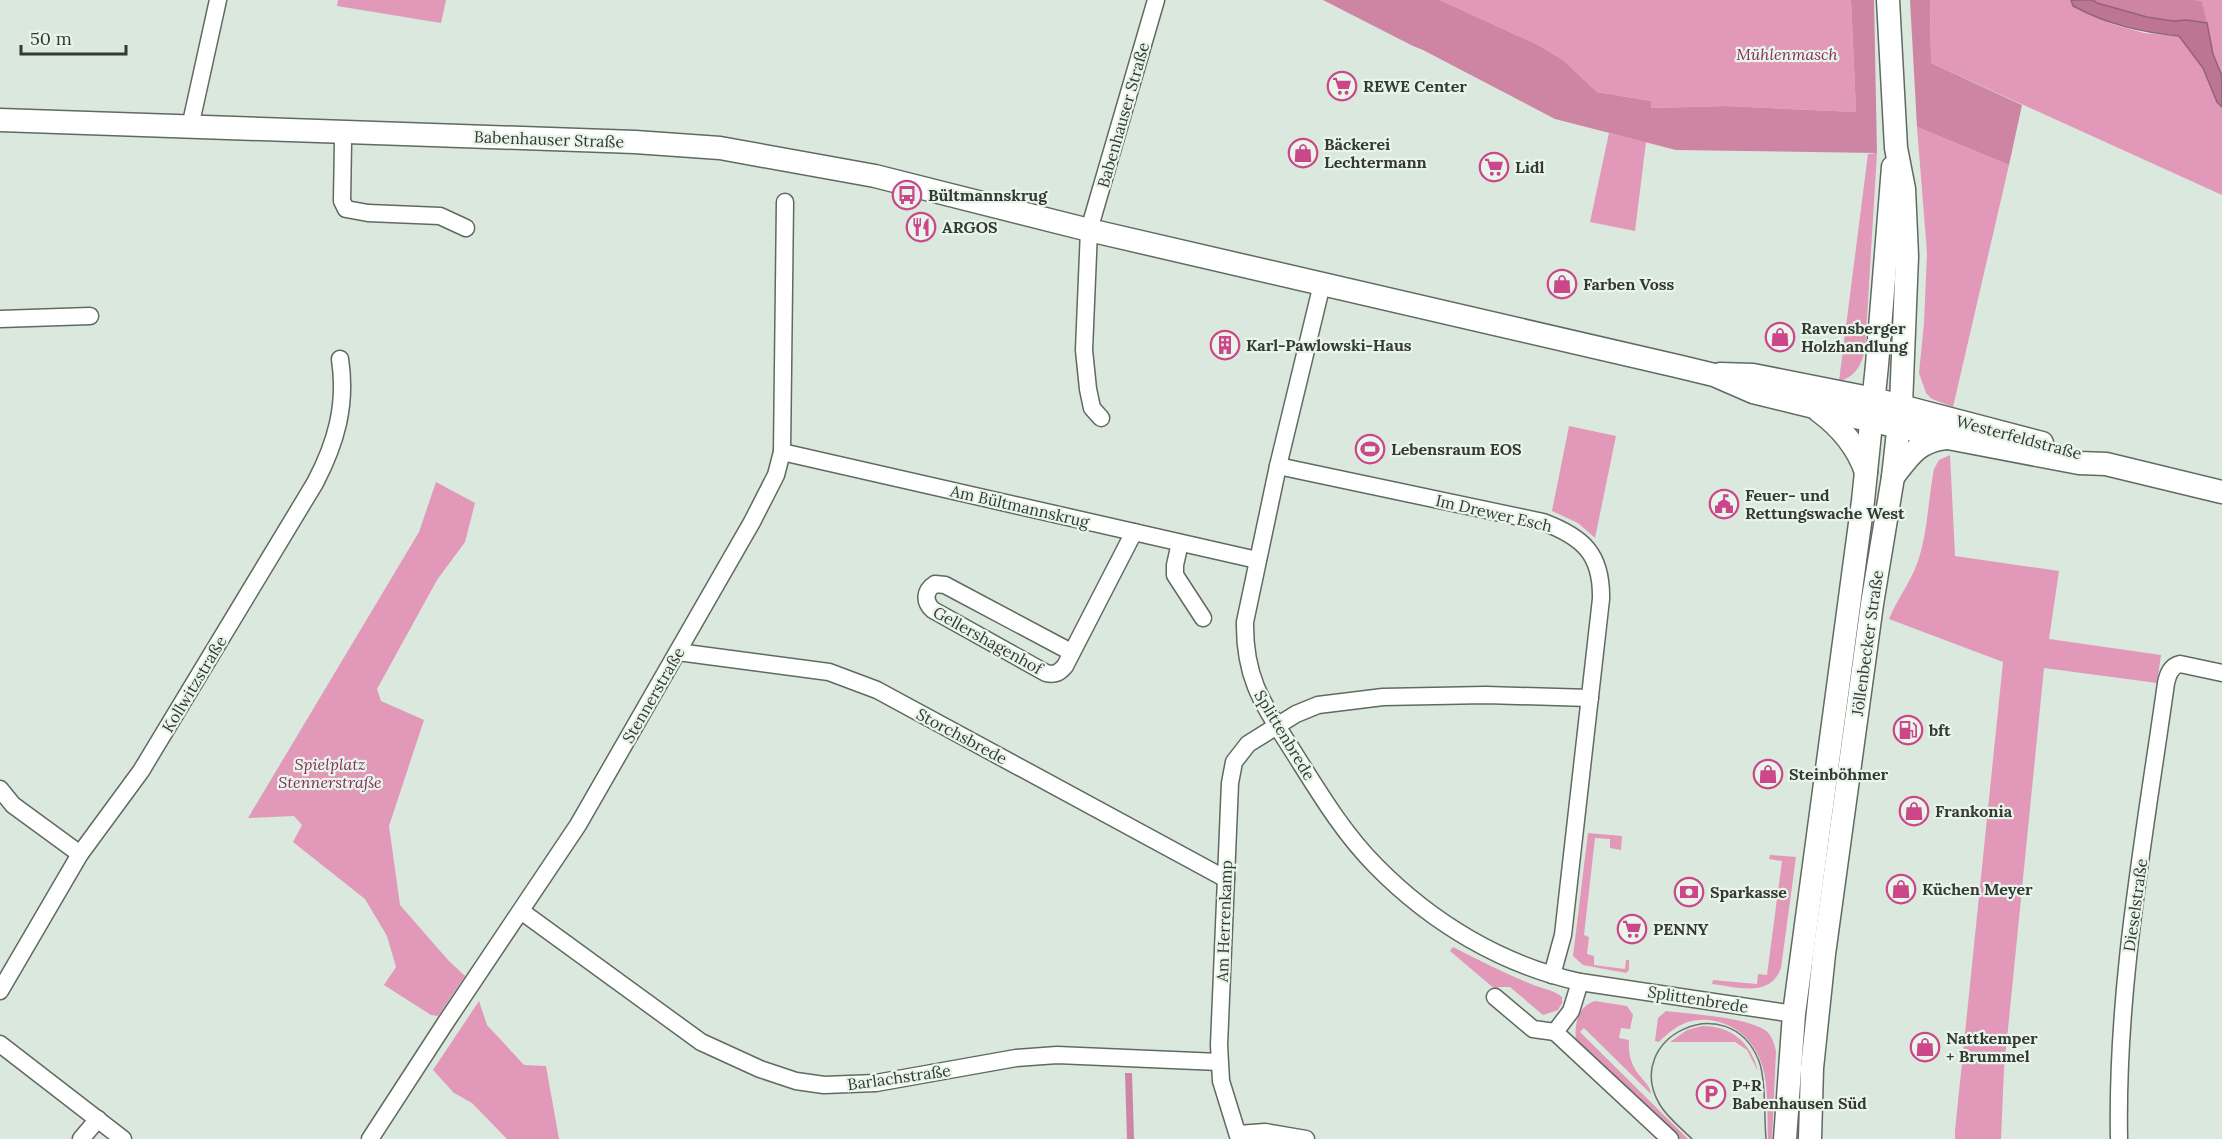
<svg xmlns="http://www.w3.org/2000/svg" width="2222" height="1139" font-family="Lora,serif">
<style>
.green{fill:#e298b8}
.forest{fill:#ce85a4}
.water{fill:#bd7594;stroke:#946377;stroke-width:1.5}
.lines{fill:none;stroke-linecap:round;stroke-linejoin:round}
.minor-casing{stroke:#5f6a61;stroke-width:19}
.secondary-casing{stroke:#5f6a61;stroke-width:25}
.minor{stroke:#fff;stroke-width:16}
.secondary{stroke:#fff;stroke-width:22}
.tram{stroke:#6b736c;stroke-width:1.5}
.labels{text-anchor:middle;stroke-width:4.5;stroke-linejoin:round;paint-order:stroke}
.park-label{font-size:16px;font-style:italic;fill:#842d59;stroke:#e9f5ea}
.poi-label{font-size:16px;font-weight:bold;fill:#343934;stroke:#e9f5ea;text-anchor:start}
.street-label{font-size:16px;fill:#343934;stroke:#e9f5ea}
</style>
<rect width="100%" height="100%" fill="#dbe8dd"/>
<g class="green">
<polygon points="338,0 446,0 441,23 337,6"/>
<polygon points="1440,0 1851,0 1856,112 1726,106 1650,108 1651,101 1597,92 1563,60 1538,45"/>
<polygon points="1930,0 2071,0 2073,6 2112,24 2144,33 2179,36 2203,68 2217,102 2222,107 2222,195 1931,63"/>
<polygon points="2195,0 2222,0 2222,76 2213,54 2202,3"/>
<polygon points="1917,127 2009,165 1953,407 1932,399 1926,393 1919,373 1924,323 1927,253"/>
<polygon points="1609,133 1646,142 1635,231 1590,222"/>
<path d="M 1877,153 L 1865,350 C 1861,366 1855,377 1839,381 L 1868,154 Z"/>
<polygon points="1569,426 1616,436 1595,538 1578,523 1552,511"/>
<path d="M 1950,455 L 1955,556 L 2059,571 L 2049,639 L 2161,655 L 2157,683 L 2044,668 L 2004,1069 L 2001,1139 L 1955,1139 L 1955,1131 L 2003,662 L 1889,619 C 1897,599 1911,582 1918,561 C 1928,531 1928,500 1934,469 L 1939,460 Z"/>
<polygon points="436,482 475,503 465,542 437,580 377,689 381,701 424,720 389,826 400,905 448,960 465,976 438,1016 431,1015 384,985 396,967 387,936 365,899 293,842 302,825 294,816 248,818 419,532"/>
<polygon points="1588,833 1622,836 1621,850 1610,848 1610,839 1595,838 1584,935 1589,937 1587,954 1594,956 1594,965 1625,969 1626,960 1629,960 1629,970 1626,973 1583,965 1573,956"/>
<path d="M 1770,855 L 1796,857 L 1781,968 C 1770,998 1738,987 1712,984 L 1713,980 L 1757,984 L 1758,974 L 1767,975 L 1782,861 L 1769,859 Z"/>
<path d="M 1453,947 C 1478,960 1504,973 1531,984 C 1540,988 1554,990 1562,997 L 1562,1003 L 1558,1010 L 1543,1015 L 1510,987 L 1499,987 L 1496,990 L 1450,951 Z"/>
<polygon points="479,1001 487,1025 524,1065 546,1066 559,1139 507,1139 472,1103 454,1093 433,1070"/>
<path d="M 1595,1001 L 1627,1006 L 1633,1015 L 1630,1029 L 1621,1028 L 1619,1038 L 1629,1040 C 1628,1054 1631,1066 1641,1077 C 1646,1084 1650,1086 1651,1094 L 1584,1028 L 1580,1032 L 1688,1139 L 1679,1139 L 1576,1041 C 1574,1024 1578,1006 1595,1001 Z"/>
<path d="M 1666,1011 C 1690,1014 1745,1017 1765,1030 C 1772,1035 1774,1043 1776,1051 L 1772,1139 L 1768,1139 C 1767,1117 1769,1086 1762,1065 C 1753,1033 1718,1011 1685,1023 C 1675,1027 1667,1034 1659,1042 L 1655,1041 L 1658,1018 Z"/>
<path d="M 1702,1026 C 1732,1026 1751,1043 1758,1071 L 1747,1050 L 1735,1042 L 1670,1042 L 1687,1030 Z"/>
</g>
<g class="forest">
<polygon points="1323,0 1440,0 1538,45 1563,60 1597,92 1651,101 1651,108 1726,106 1856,112 1851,0 1874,0 1877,153 1676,150 1555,119 1423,50 1413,46"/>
<polygon points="1910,0 1930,0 1931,63 2022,105 2009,165 1917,127"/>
<polygon points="2093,0 2195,0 2202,2 2207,23 2187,20 2173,21 2147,17 2096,3"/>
<polygon points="1125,1073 1132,1073 1134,1139 1127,1139"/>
</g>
<path class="water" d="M 2071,0 L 2093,0 L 2097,3 L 2147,17 L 2173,21 L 2187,20 L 2207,23 L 2213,54 L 2222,76 L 2222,107 L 2217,102 L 2203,68 L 2179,36 C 2140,32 2109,25 2073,6 Z"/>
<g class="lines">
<g class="minor-casing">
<g id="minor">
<polyline points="190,127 218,0"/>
<polyline points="340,133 343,142 342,201 346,209 368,213 440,216 466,228"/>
<path d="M 1322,284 L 1278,466 L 1245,622 C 1244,682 1266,708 1296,756 C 1320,794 1344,834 1376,866 C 1432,923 1502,965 1580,982 L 1794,1014"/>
<polyline points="0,319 90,316"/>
<polyline points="1101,418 1092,408 1088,389 1084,350 1089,230 1156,0"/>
<polyline points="782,452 1257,560"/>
<path d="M 1278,466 L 1543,522 C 1583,537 1602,554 1601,599 L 1563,935 L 1552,975"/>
<polyline points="1180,543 1175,565 1175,575 1203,618"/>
<polyline points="678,652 829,672 877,690 1226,879"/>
<path d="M 1071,652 L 945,585 L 935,584 C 924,591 924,602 933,610 L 1046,673 C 1055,675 1059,673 1065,666 L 1134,532"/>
<polyline points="0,789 13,805 80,854"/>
<polyline points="521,911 701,1042 760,1069 796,1081 824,1085 876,1083 1016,1058 1057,1055 1219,1062"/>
<polyline points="1580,982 1571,1011 1555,1032 1670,1139"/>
<path d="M 0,991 L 80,854 L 141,771 L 315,483 C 336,443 347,405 340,359"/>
<polyline points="1495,997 1533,1029 1555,1032"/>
<polyline points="0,1044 123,1139"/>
<polyline points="1238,1134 1265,1132 1306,1139"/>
<polyline points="81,1139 98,1119"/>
<polyline points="370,1139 446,1022 578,825 752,522 776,475 782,452 785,202"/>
<polyline points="1239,1139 1221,1081 1219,1045 1230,783 1234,762 1248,744 1296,714 1318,705 1383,697 1486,695 1590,698"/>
<path d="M 2119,1139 C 2116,986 2145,834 2166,683 C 2168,674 2171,666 2180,664 L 2222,673"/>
</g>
</g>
<g class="secondary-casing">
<g id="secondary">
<polyline points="0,120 635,142 720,148 875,176 1089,230 1681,367 1714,375 1753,392 1847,415 1948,438 2079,463 2106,464 2222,492"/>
<polyline points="1720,374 1753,375 1874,399 2042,443"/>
<path d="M 1819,411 C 1841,427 1857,446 1866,472"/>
<path d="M 1893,477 C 1909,456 1918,441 1946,438"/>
<polyline points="1785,1139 1794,1014 1863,501 1877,365 1893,167"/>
<polyline points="1810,1139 1812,1068 1824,954 1872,604 1893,477 1901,405 1907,256 1904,189 1896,148 1888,0"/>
</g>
</g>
<use href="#minor" class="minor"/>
<use href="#secondary" class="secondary"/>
<path class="tram" d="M 1692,1139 C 1681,1128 1668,1118 1660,1105 C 1620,1038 1729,985 1759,1061 C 1766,1080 1764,1118 1766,1139"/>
</g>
<defs>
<g id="supermarket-ring" transform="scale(1.5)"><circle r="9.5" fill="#e9f5ea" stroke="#cb478a" stroke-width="1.5"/><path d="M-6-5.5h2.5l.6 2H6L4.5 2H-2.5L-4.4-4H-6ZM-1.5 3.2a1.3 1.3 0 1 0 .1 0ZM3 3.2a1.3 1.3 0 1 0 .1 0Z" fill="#cb478a"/></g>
<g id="shop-ring" transform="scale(1.5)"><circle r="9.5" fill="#e9f5ea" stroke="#cb478a" stroke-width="1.5"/><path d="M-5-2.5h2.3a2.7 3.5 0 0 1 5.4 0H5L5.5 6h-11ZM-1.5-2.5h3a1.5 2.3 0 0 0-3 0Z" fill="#cb478a"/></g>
<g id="bus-ring" transform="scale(1.5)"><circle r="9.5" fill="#e9f5ea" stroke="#cb478a" stroke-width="1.5"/><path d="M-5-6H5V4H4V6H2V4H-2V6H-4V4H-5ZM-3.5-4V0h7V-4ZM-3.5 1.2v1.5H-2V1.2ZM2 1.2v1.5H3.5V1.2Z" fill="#cb478a"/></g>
<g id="restaurant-ring" transform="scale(1.5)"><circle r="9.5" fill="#e9f5ea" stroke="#cb478a" stroke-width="1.5"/><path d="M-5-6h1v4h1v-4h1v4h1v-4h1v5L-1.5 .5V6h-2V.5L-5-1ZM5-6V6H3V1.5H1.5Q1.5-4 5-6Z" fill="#cb478a"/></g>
<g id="building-ring" transform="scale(1.5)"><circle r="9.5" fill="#e9f5ea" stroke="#cb478a" stroke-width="1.5"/><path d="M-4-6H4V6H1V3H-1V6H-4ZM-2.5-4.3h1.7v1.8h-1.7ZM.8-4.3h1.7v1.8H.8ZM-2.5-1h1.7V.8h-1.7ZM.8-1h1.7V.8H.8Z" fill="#cb478a"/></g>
<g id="stadium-ring" transform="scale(1.5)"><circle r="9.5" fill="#e9f5ea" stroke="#cb478a" stroke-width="1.5"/><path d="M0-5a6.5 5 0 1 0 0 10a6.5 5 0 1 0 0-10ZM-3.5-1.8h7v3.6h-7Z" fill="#cb478a"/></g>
<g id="civic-ring" transform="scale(1.5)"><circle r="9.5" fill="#e9f5ea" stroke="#cb478a" stroke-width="1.5"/><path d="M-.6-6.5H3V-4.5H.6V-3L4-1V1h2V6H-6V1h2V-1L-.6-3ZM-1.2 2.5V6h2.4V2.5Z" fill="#cb478a"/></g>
<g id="fuel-ring" transform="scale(1.5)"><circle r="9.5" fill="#e9f5ea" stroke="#cb478a" stroke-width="1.5"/><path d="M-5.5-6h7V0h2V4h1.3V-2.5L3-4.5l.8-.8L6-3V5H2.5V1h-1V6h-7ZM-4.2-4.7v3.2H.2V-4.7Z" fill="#cb478a"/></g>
<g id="bank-ring" transform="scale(1.5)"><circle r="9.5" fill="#e9f5ea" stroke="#cb478a" stroke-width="1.5"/><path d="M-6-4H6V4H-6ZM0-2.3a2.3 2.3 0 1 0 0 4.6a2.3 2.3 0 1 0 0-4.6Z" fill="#cb478a"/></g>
<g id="parking-ring" transform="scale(1.5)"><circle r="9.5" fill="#e9f5ea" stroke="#cb478a" stroke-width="1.5"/><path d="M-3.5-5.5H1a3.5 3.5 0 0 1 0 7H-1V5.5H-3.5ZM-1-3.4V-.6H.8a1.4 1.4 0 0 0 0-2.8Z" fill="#cb478a"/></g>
</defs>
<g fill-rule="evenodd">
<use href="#supermarket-ring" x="1342" y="86"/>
<use href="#shop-ring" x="1303" y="153"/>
<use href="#supermarket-ring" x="1494" y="167"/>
<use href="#bus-ring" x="907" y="195"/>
<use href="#restaurant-ring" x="921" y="227"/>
<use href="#shop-ring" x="1562" y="284"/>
<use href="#shop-ring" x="1780" y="337"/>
<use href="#building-ring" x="1225" y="345"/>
<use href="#stadium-ring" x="1370" y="449"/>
<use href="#civic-ring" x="1724" y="504"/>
<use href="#fuel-ring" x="1908" y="730"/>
<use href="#shop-ring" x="1768" y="774"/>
<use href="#shop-ring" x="1914" y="811"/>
<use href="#shop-ring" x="1901" y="889"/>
<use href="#bank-ring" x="1689" y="892"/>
<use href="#supermarket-ring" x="1632" y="929"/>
<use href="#shop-ring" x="1925" y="1047"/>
<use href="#parking-ring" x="1711" y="1094"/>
</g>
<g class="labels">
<g class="park-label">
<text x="1787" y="60">Mühlenmasch</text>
<text x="330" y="770">Spielplatz<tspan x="330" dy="18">Stennerstraße</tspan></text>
</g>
<g class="poi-label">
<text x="1363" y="92">REWE Center</text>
<text x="1324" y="150">Bäckerei<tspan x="1324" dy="18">Lechtermann</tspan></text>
<text x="1515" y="173">Lidl</text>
<text x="928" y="201">Bültmannskrug</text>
<text x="942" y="233">ARGOS</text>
<text x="1583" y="290">Farben Voss</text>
<text x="1801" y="334">Ravensberger<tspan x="1801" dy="18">Holzhandlung</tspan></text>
<text x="1246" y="351">Karl-Pawlowski-Haus</text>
<text x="1391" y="455">Lebensraum EOS</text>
<text x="1745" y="501">Feuer- und<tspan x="1745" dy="18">Rettungswache West</tspan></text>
<text x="1929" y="736">bft</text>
<text x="1789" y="780">Steinböhmer</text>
<text x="1935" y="817">Frankonia</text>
<text x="1922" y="895">Küchen Meyer</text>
<text x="1710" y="898">Sparkasse</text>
<text x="1653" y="935">PENNY</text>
<text x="1946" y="1044">Nattkemper<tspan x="1946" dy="18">+ Brummel</tspan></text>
<text x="1732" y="1091">P+R<tspan x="1732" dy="18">Babenhausen Süd</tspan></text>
</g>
<g class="street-label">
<text transform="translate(1123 115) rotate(-74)" y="6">Babenhauser Straße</text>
<text transform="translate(549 139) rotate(2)" y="6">Babenhauser Straße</text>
<text transform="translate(2019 437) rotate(15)" y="6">Westerfeldstraße</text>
<text transform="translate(1020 506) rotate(13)" y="6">Am Bültmannskrug</text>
<text transform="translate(1494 513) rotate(13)" y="6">Im Drewer Esch</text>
<text transform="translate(988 640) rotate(29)" y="6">Gellershagenhof</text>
<text transform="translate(1867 643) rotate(-82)" y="6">Jöllenbecker Straße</text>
<text transform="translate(194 684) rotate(-59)" y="6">Kollwitzstraße</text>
<text transform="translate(653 695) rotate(-60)" y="6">Stennerstraße</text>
<text transform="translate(1285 735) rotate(59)" y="6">Splittenbrede</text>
<text transform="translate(962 736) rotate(28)" y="6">Storchsbrede</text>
<text transform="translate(2135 905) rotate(-82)" y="6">Dieselstraße</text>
<text transform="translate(1224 921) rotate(-88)" y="6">Am Herrenkamp</text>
<text transform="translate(1698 999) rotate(9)" y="6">Splittenbrede</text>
<text transform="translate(899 1077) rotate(-8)" y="6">Barlachstraße</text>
</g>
</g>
<path d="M21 45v9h105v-9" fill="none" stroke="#343934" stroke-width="3"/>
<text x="30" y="45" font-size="18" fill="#343934" stroke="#e9f5ea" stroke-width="4.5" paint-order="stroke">50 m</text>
</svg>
